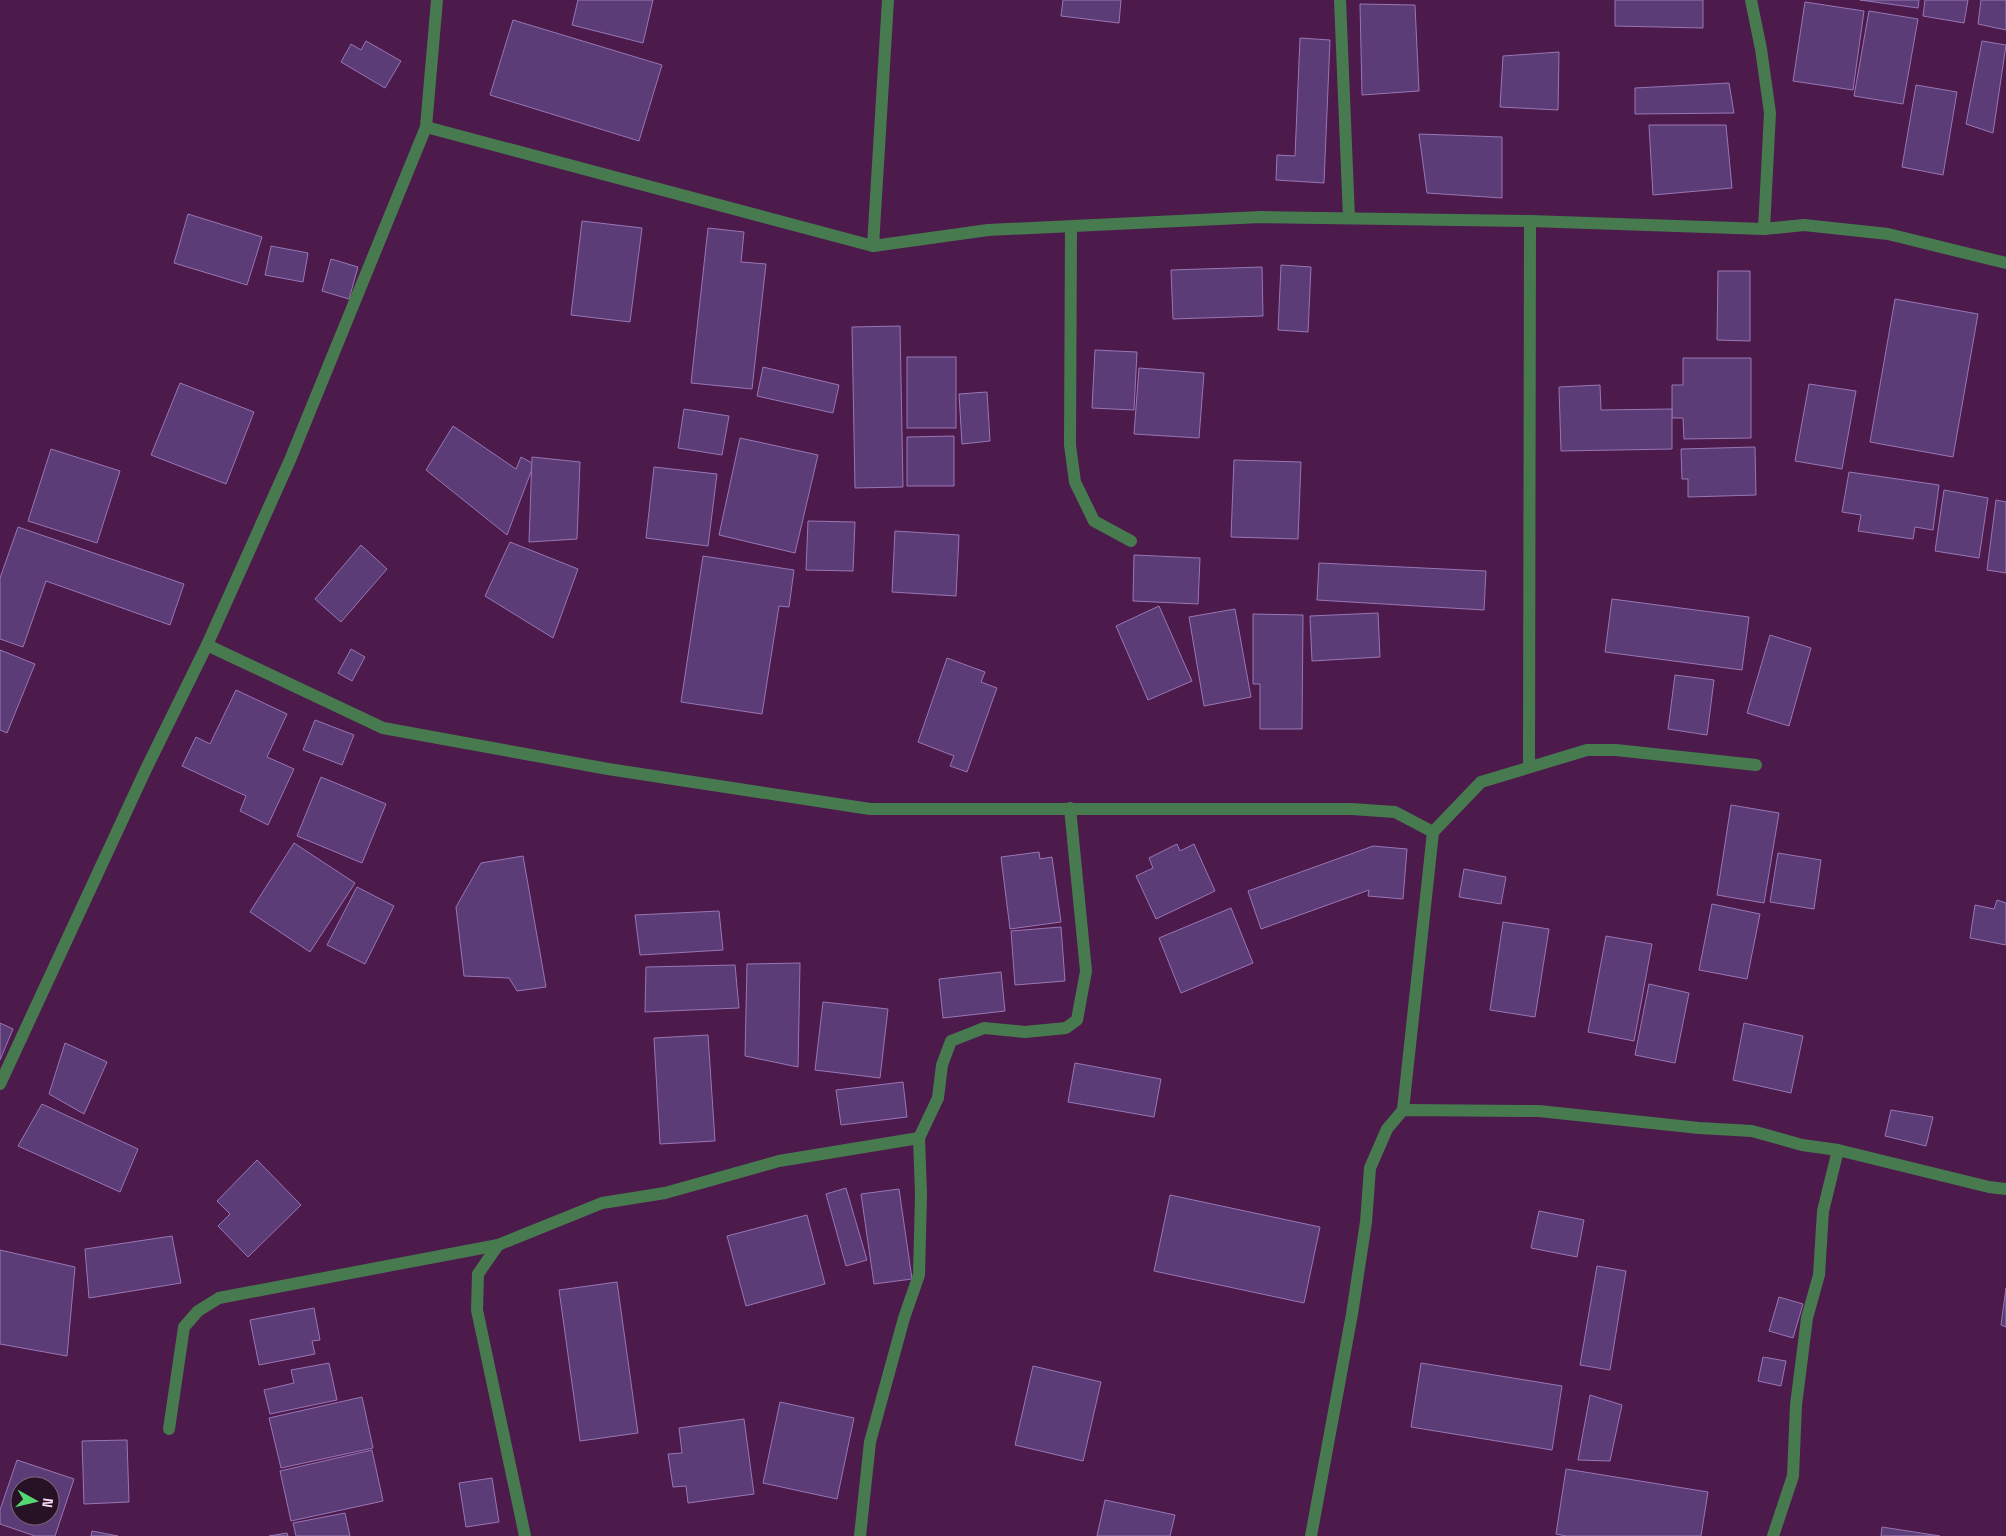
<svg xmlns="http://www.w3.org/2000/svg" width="2006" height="1536" font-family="'Space Grotesk',sans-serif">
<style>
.building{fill:#5c3c76;stroke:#9876b5;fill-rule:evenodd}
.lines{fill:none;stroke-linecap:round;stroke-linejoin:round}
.minor{stroke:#487a50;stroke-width:12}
</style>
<rect width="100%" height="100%" fill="#4c1b4b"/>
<g class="building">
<polygon points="578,0 653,0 643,43 572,25"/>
<polygon points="1063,0 1121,0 1119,23 1061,16"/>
<polygon points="1615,0 1703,0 1703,28 1615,26"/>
<polygon points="1860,0 1919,0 1918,8"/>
<polygon points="1925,0 1968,0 1964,23 1923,16"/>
<polygon points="1981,0 2006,0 2006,30 1978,24"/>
<polygon points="1805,2 1864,11 1853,90 1793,81"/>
<polygon points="1360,4 1415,5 1419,91 1362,95"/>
<polygon points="1869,11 1918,19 1903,104 1854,96"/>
<polygon points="513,20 662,65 639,141 490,95"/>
<polygon points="1300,38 1330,40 1324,183 1276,180 1277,155 1295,156"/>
<polygon points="366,41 401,61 385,88 341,62 351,44 361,50"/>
<polygon points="1982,41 2006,45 1993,133 1966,124"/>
<polygon points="1559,52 1558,110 1500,107 1503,56"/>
<polygon points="1729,83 1734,113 1635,114 1635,88"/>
<polygon points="1916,85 1957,92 1943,175 1902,167"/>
<polygon points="1649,125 1726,125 1732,188 1653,195"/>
<polygon points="1419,134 1502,137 1502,198 1427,193"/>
<polygon points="188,214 262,237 247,285 174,263"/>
<polygon points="582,221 642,228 630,322 571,315"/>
<polygon points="708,228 744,232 741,262 766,264 752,389 691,383"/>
<polygon points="271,246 308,253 303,282 265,275"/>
<polygon points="331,259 358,267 349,299 322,291"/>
<polygon points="1281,265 1311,267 1308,332 1278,330"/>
<polygon points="1262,267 1263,316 1173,319 1171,270"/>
<polygon points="1718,271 1750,271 1750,341 1717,340"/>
<polygon points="1895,299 1978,314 1953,457 1870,442"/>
<polygon points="900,326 903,487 855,488 852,327"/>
<polygon points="1095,350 1137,352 1134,410 1092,408"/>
<rect x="907" y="357" width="49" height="71"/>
<polygon points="1683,358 1751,358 1751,438 1684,439 1683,418 1672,418 1672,385 1683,385"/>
<polygon points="763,367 839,385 833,413 757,396"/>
<polygon points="1139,368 1204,373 1199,438 1134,434"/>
<polygon points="180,383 254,412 226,484 151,455"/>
<polygon points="1809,384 1856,391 1842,469 1795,461"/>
<polygon points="1600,385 1601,410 1672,409 1672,449 1561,451 1559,387"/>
<polygon points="987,392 990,441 962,444 959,394"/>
<polygon points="684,409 729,416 722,455 678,448"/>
<polygon points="453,426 516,469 521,457 534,464 507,535 426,470"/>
<polygon points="954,436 954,486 907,486 907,437"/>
<polygon points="740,438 818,455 795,553 719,535"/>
<polygon points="1755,447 1756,495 1688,497 1688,479 1682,479 1681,449"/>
<polygon points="51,449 120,471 97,543 28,521"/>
<polygon points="532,457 580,462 577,539 529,542"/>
<polygon points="1234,460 1301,462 1298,539 1231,537"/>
<polygon points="654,467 717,474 708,546 646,538"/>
<polygon points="1849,472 1939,485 1933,530 1915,527 1913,539 1858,531 1861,515 1842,512"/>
<polygon points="1944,490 1988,498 1979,558 1935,551"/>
<polygon points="1996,500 2006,502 2006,573 1987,570"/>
<polygon points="808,521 855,522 853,571 806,570"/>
<polygon points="18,527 184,584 170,625 46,581 23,647 0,639 0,578"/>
<polygon points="895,531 959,535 956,596 892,592"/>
<polygon points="510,542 578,569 553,638 485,596"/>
<polygon points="361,545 387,569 341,622 315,599"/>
<polygon points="1134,555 1200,558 1198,604 1133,601"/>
<polygon points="703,556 794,570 789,607 779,606 762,714 681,702"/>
<polygon points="1319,563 1486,571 1484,610 1317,600"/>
<polygon points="1612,599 1749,617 1742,670 1605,652"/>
<polygon points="1159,606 1192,681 1148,700 1116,626"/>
<polygon points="1235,609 1251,697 1204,706 1189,617"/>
<polygon points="1378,613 1380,657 1312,661 1310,616"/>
<polygon points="1253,614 1303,615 1302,729 1260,729 1260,684 1253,684"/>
<polygon points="1770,635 1811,648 1789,726 1747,713"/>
<polygon points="351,649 365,657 352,681 338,673"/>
<polygon points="0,650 35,664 7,733 0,730"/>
<polygon points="947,658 985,672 981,682 997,688 967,772 950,766 954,756 918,742"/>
<polygon points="1675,675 1714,680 1707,735 1668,729"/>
<polygon points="236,690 287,714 267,757 294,769 268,825 240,811 246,796 182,766 196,737 210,744"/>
<polygon points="315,720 354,735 342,765 303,750"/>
<polygon points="321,777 386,804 362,863 297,836"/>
<polygon points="1731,805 1779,813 1764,903 1717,895"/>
<polygon points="294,843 355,883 310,952 250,912"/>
<polygon points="1177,844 1180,851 1194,844 1215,891 1156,919 1136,876 1153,868 1149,858"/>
<polygon points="1373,846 1407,849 1403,899 1368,896 1369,890 1261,929 1248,891"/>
<polygon points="1039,852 1040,859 1052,857 1061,922 1010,929 1001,857"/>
<polygon points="1778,853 1821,860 1814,909 1770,902"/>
<polygon points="523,856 546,987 517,991 509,978 464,976 456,907 481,863"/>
<polygon points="1464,869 1506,877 1501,904 1459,897"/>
<polygon points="357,887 394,906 365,964 327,945"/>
<polygon points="1997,900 2006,903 2006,945 1970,938 1975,905 1994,909"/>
<polygon points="1712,904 1760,914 1747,979 1699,970"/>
<polygon points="1231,908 1253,963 1181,993 1159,938"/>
<polygon points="719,911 723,950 640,955 635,915"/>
<polygon points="1503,922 1549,929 1535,1017 1490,1010"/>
<polygon points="1061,927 1065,981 1015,985 1011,931"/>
<polygon points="1606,936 1652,944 1634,1041 1588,1032"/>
<polygon points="800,963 798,1067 745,1056 747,964"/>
<polygon points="735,965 739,1008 645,1012 646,967"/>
<polygon points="1001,972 1005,1011 943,1018 939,979"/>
<polygon points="1649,984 1689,993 1675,1063 1635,1055"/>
<polygon points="823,1002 888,1009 880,1078 815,1070"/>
<polygon points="0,1023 13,1029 0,1060"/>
<polygon points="1744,1023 1803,1036 1791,1093 1733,1080"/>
<polygon points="708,1035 715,1141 660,1144 654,1038"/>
<polygon points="65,1043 107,1062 84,1114 49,1094"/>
<polygon points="1075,1063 1161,1079 1154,1117 1068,1102"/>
<polygon points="903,1082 907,1117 841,1125 836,1090"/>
<polygon points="42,1104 138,1149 120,1192 18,1146"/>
<polygon points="1891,1110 1933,1117 1926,1146 1885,1136"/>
<polygon points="257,1160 301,1205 248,1257 218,1226 230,1214 217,1201"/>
<polygon points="846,1188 867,1260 846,1266 826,1194"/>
<polygon points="899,1189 912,1279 874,1284 861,1194"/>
<polygon points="1170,1195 1320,1227 1304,1303 1154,1271"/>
<polygon points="1539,1211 1584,1220 1577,1257 1531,1248"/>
<polygon points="807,1215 825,1284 746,1306 727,1236"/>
<polygon points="172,1236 181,1283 89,1298 85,1249"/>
<polygon points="0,1250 75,1267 67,1356 0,1344"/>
<polygon points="1597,1266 1626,1271 1610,1370 1580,1365"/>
<polygon points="617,1282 638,1433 580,1441 559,1290"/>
<polygon points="2006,1288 2006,1327 2001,1325"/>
<polygon points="1779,1297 1803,1304 1793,1338 1769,1331"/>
<polygon points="314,1308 320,1340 312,1341 315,1354 259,1365 250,1320"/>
<polygon points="1763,1357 1786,1361 1781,1386 1758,1381"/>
<polygon points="329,1363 337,1400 270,1414 264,1390 294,1383 291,1370"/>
<polygon points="1421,1363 1562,1386 1552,1450 1411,1427"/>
<polygon points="1033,1366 1101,1382 1083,1461 1015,1445"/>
<polygon points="1590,1395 1622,1405 1610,1461 1578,1460"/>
<polygon points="362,1397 373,1448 281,1468 269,1418"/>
<polygon points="780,1402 854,1418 837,1499 763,1483"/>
<polygon points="744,1419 754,1494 688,1503 686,1486 673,1487 668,1454 682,1453 679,1428"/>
<polygon points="127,1440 129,1502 84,1504 82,1441"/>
<polygon points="372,1450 383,1501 291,1521 280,1471"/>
<path d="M 17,1460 L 74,1479 L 55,1536 L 35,1536 L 0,1524 L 0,1510 ZM 20,1486 L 50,1486 L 50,1516 L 20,1516 Z"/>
<polygon points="1566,1469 1708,1492 1701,1536 1566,1536 1556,1534"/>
<polygon points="492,1478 499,1522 466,1527 459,1483"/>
<polygon points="1105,1500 1175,1515 1170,1536 1097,1536"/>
<polygon points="345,1513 350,1536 296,1536 293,1523"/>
<polygon points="1882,1527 1940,1536 1881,1536"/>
<polygon points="92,1531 118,1536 91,1536"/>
<polygon points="287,1533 288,1536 269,1536"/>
</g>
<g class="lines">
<g class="minor">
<polyline points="1340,0 1349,218"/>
<polyline points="1751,0 1761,49 1770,113 1764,229"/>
<polyline points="426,127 873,246 988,230 1261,217 1530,221 1764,229 1804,225 1888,234 2006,263"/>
<polyline points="1071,227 1070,445 1075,482 1094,521 1131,541"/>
<polyline points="873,246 888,0"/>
<polyline points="207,645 383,728 608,769 870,809 1352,809 1395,812 1433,832 1481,782 1587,750 1616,750 1756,765"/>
<polyline points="1529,767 1530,221"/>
<polyline points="0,1084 146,769 207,645 290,460 426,127 437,0"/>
<polyline points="1403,1110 1433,832"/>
<polyline points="169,1429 184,1327 198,1311 219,1298 498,1245"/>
<polyline points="525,1536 477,1310 478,1274 498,1245 602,1203 665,1193 779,1161 919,1138"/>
<polyline points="860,1536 870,1442 904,1318 919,1275 921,1194 919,1138 938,1098 942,1065 951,1041 984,1028 1025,1032 1066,1028 1077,1020 1086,971 1070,808"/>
<polyline points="1311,1536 1352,1314 1366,1222 1370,1168 1387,1129 1403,1110 1539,1111 1699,1128 1752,1131 1802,1145 1838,1150 1989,1187 2006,1189"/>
<polyline points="1773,1536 1793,1476 1796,1405 1807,1318 1819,1275 1823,1211 1838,1150"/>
</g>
</g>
<g transform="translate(35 1501) rotate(98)"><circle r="24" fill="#261125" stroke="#7c637a"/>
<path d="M0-4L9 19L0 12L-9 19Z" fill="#54d672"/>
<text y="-8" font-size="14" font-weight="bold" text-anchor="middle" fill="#fcdefa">N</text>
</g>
</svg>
